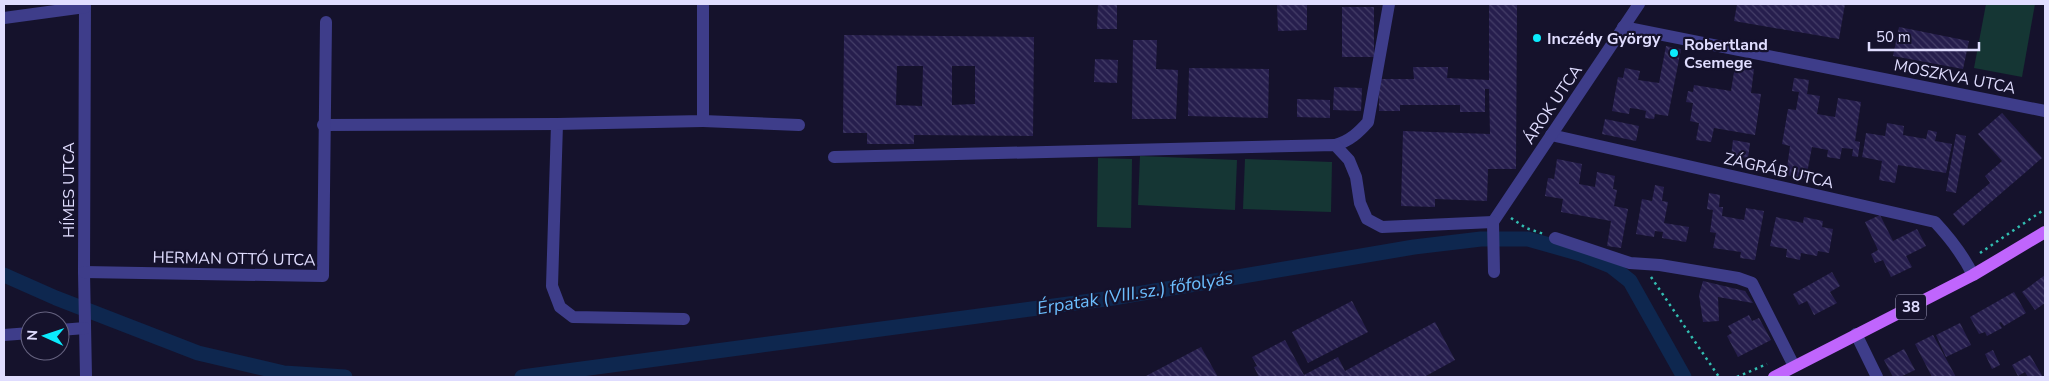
<svg xmlns="http://www.w3.org/2000/svg" width="2049" height="381" font-family="'Nunito Sans',sans-serif">
<style>
.pitch{fill:#153634}
.lines{fill:none;stroke-linecap:round;stroke-linejoin:round}
.canal{stroke:#0e274f;stroke-width:15}
.building{fill:url(#building-back-hatch);fill-rule:evenodd}
.path{stroke:#32bdb1;stroke-width:2.5;stroke-dasharray:2.5 4;stroke-linecap:butt}
.minor{stroke:#3e3d8a;stroke-width:12}
.major{stroke:#c065fd;stroke-width:12}
.poi-dot{fill:#0bebfd;stroke:#15122c;stroke-width:2}
.labels{text-anchor:middle;stroke-width:4.5;stroke-linejoin:round;paint-order:stroke}
.shield{fill:#15122c;stroke:#a3a0c0;stroke-width:1}
.shield-label{font-size:15px;font-weight:bold;fill:#e0ddff}
.poi-label{font-size:16px;font-weight:bold;fill:#e0ddff;stroke:#15122c;text-anchor:start}
.street-label{font-size:16px;fill:#e0ddff;stroke:#15122c}
.water-label{font-size:18px;font-style:italic;fill:#6cbefe;stroke:#15122c}
</style>
<defs>
<pattern id="building-back-hatch" width="6" height="6" patternUnits="userSpaceOnUse" patternTransform="scale(1.25)"><rect width="6" height="6" fill="#261e4d"/><path d="M-1 5l2 2M0 0l6 6M5-1l2 2" fill="none" stroke="#453e68"/></pattern>
</defs>
<rect width="100%" height="100%" fill="#15122c"/>
<g class="pitch">
<polygon points="1986,4 2035,4 2022,77 1974,68"/>
<polygon points="1140,156 1237,160 1235,210 1138,205"/>
<polygon points="1098,158 1132,159 1131,228 1097,227"/>
<polygon points="1245,159 1332,162 1331,212 1243,209"/>
</g>
<g class="lines">
<g class="canal">
<polyline points="4,275 56,298 198,353 284,373 345,377"/>
<polyline points="522,377 1113,298 1414,247 1481,239 1528,239 1581,254 1611,266 1630,281 1684,377"/>
</g>
</g>
<g class="building">
<polygon points="1098,4 1117,4 1117,29 1097,29"/>
<polygon points="1277,4 1307,4 1307,30 1278,31"/>
<polygon points="1489,4 1517,4 1516,169 1488,169 1487,201 1435,199 1435,207 1401,206 1403,131 1490,134 1489,89 1485,89 1485,112 1460,112 1460,105 1400,105 1400,111 1379,111 1379,79 1414,79 1413,67 1448,67 1447,78 1489,80"/>
<polygon points="1737,4 1845,4 1839,39 1734,21"/>
<rect x="1342" y="7" width="32" height="50"/>
<polygon points="1899,27 1969,41 1963,69 1893,56"/>
<path d="M 844,35 L 1034,37 L 1033,136 L 914,135 L 914,144 L 867,144 L 867,133 L 843,133 ZM 897,66 L 923,66 L 922,106 L 896,105 ZM 952,66 L 975,66 L 975,104 L 952,105 Z"/>
<polygon points="1133,40 1157,40 1156,69 1178,70 1176,119 1132,119"/>
<polygon points="1666,46 1681,49 1668,116 1655,114 1654,119 1645,118 1646,111 1638,109 1630,108 1629,114 1612,111 1618,77 1623,78 1625,68 1640,71 1638,80 1659,83"/>
<polygon points="1095,59 1118,60 1117,83 1094,82"/>
<polygon points="1735,66 1754,69 1751,93 1761,94 1755,135 1714,128 1711,142 1696,140 1699,123 1690,121 1693,103 1686,102 1688,91 1693,92 1694,85 1731,91"/>
<polygon points="1189,68 1269,69 1268,118 1188,116"/>
<polygon points="1794,78 1809,80 1807,94 1820,96 1817,114 1835,117 1838,98 1861,102 1855,141 1860,142 1858,157 1852,156 1853,149 1842,148 1840,159 1827,157 1828,150 1812,147 1806,178 1786,175 1790,146 1782,144 1788,109 1796,110 1799,92 1792,91"/>
<polygon points="1334,87 1362,88 1361,111 1333,110"/>
<polygon points="1297,99 1330,100 1330,118 1297,117"/>
<polygon points="2002,113 2042,158 1963,226 1953,214 1990,183 1985,176 2002,161 1978,134"/>
<polygon points="1605,119 1639,126 1636,141 1602,134"/>
<polygon points="1887,123 1904,126 1903,135 1926,139 1928,130 1937,132 1935,141 1952,144 1946,173 1898,165 1895,183 1879,180 1882,161 1862,157 1864,146 1866,133 1885,136"/>
<polygon points="1956,134 1966,136 1956,193 1946,191"/>
<polygon points="1733,140 1750,143 1748,158 1731,156"/>
<polygon points="1557,159 1582,164 1579,184 1595,187 1597,172 1615,176 1613,189 1617,190 1614,206 1628,209 1621,248 1607,246 1611,221 1561,212 1563,199 1545,196 1548,178 1554,179"/>
<polygon points="1655,185 1664,187 1662,201 1668,202 1664,223 1689,227 1686,242 1662,238 1663,232 1655,231 1654,237 1636,234 1642,199 1652,201"/>
<polygon points="1709,193 1720,195 1719,207 1723,207 1722,216 1744,220 1746,208 1764,211 1755,260 1740,258 1741,252 1713,248 1716,233 1710,232 1713,210 1707,209"/>
<polygon points="1880,215 1893,241 1917,229 1926,246 1906,256 1912,267 1891,277 1883,260 1875,263 1871,254 1878,250 1865,222"/>
<polygon points="1776,217 1803,223 1804,217 1823,221 1822,227 1833,229 1829,253 1818,251 1817,256 1801,253 1800,260 1786,257 1787,249 1770,246"/>
<polygon points="1832,272 1840,286 1830,292 1837,303 1814,315 1807,301 1799,305 1793,294"/>
<polygon points="2045,275 2045,303 2035,310 2022,292"/>
<polygon points="1703,281 1745,291 1753,303 1718,297 1719,321 1703,322 1699,295"/>
<polygon points="2014,292 2026,313 2004,326 2001,322 1999,323 2002,328 1987,336 1985,332 1979,334 1970,317"/>
<polygon points="1352,301 1368,332 1308,363 1292,332"/>
<polygon points="1749,315 1752,321 1759,318 1771,340 1738,357 1727,336 1732,333 1728,326"/>
<polygon points="1435,322 1455,360 1424,377 1259,377 1254,367 1257,366 1252,357 1285,340 1304,375 1338,357 1345,371"/>
<polygon points="1960,323 1971,345 1946,357 1936,335"/>
<polygon points="1933,335 1956,377 1932,377 1915,344"/>
<polygon points="1201,347 1218,377 1144,377"/>
<polygon points="1904,349 1915,370 1900,377 1893,377 1884,360"/>
<polygon points="1993,350 2000,365 1992,369 1985,354"/>
<polygon points="2030,355 2043,377 2028,377 2025,372 2018,376 2012,365"/>
</g>
<g class="lines">
<g class="path">
<polyline points="1511,218 1526,228 1544,234"/>
<polyline points="1980,253 2045,209"/>
<polyline points="1651,277 1719,377"/>
<polyline points="1737,377 1767,364"/>
</g>
<g class="minor">
<polyline points="85,4 84,272 86,377"/>
<polyline points="4,18 85,7"/>
<polyline points="1623,27 2045,111"/>
<polyline points="703,121 799,125"/>
<polyline points="557,124 552,286 560,307 573,317 684,319"/>
<polyline points="323,125 557,124 703,121 703,4"/>
<path d="M 1551,135 L 1935,222 C 1950,238 1963,255 1973,275"/>
<path d="M 1335,145 C 1350,141 1359,132 1368,122 L 1389,4"/>
<polyline points="834,157 1335,145 1349,160 1356,177 1360,203 1367,219 1382,227 1493,222"/>
<polyline points="1493,222 1639,4"/>
<polyline points="1493,222 1494,272"/>
<polyline points="1555,238 1630,263 1660,265 1738,278 1752,283 1794,366"/>
<polyline points="84,272 323,276 326,22"/>
<polyline points="60,330 85,328"/>
<polyline points="1856,334 1877,377"/>
<polyline points="4,335 30,333"/>
</g>
<polyline class="major" points="1774,377 1973,275 2045,232"/>
</g>
<g class="poi-dot">
<circle cx="1537" cy="38" r="5"/>
<circle cx="1674" cy="53" r="5"/>
</g>
<g class="labels">
<rect class="shield" x="1896" y="294.5" width="30" height="25" rx="4"/>
<g class="shield-label">
<text x="1911" y="312">38</text>
</g>
<g class="poi-label">
<text x="1547" y="44">Inczédy György</text>
<text x="1684" y="50">Robertland<tspan x="1684" dy="18">Csemege</tspan></text>
</g>
<g class="street-label">
<text transform="translate(1955 76) rotate(11)" y="6">MOSZKVA UTCA</text>
<text transform="translate(1552 104) rotate(-56)" y="6">ÁROK UTCA</text>
<text transform="translate(1779 170) rotate(13)" y="6">ZÁGRÁB UTCA</text>
<text transform="translate(68 190) rotate(-90)" y="6">HÍMES UTCA</text>
<text transform="translate(234 258) rotate(1)" y="6">HERMAN OTTÓ UTCA</text>
</g>
<g class="water-label">
<text transform="translate(1135 293) rotate(-9)" y="6">Érpatak (VIII.sz.) főfolyás</text>
</g>
</g>
<rect width="2049" height="381" fill="none" stroke="#e0ddff" stroke-width="10"/>
<g transform="translate(45 336) rotate(273)"><circle r="24" fill="#15122c" stroke="#666380"/>
<path d="M0-4L9 19L0 12L-9 19Z" fill="#0bebfd"/>
<text y="-8" font-size="14" font-weight="bold" text-anchor="middle" fill="#e0ddff">N</text>
</g>
<path d="M1869 42v8h110v-8" fill="none" stroke="#e0ddff" stroke-width="2.5"/>
<text x="1876" y="42" font-size="15" fill="#e0ddff" stroke="#15122c" stroke-width="4" paint-order="stroke">50 m</text>
</svg>
